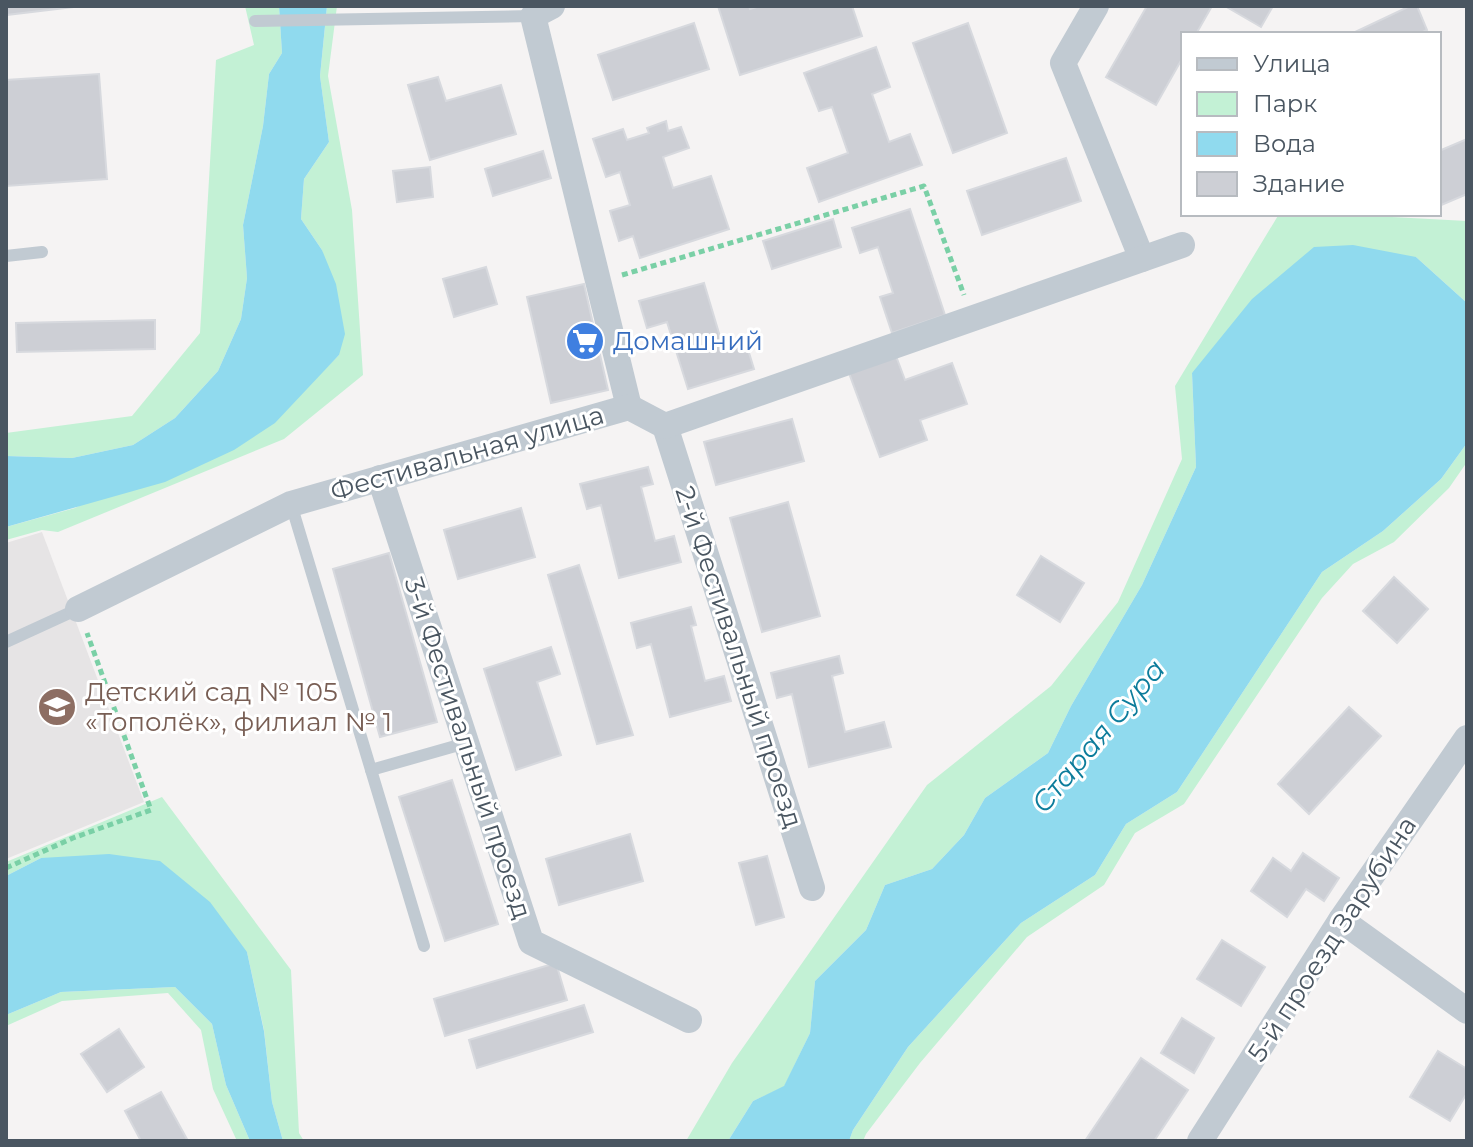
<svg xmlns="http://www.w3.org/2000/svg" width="1473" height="1147" font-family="Montserrat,sans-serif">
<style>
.education{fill:#e6e4e5}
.green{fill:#c3f1d5}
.water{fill:#90daee}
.building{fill:#cdcfd5;stroke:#d7d9de;stroke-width:2}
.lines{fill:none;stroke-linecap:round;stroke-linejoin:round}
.path{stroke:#7ad0a6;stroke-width:5;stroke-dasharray:6 4;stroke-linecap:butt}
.lane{stroke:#c1cad2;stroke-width:12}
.street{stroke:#c1cad2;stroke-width:26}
.labels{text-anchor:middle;stroke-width:6;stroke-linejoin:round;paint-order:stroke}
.shop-label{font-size:26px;fill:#366cbe;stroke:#fff;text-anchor:start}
.street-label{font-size:26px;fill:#4a5661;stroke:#fff}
.education-label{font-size:26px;fill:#785e54;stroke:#fff;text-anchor:start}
.water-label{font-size:28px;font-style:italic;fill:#0c7c9b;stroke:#fff}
</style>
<rect width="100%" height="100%" fill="#f5f3f3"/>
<polygon class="education" points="42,532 144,802 6,859 6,543"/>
<g class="green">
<polygon points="245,6 279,6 282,53 269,74 263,126 243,225 247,278 241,319 218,371 175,418 133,445 72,458 6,456 6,433 132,416 200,333 216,60 254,45"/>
<polygon points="327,6 337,6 328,76 352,210 363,375 284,439 58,532 42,530 6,540 6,527 75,508 307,387 339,355 322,250 301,219 304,179 329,142 320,76"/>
<polygon points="1279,214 1336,214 1467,221 1467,303 1416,257 1192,373 1196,467 1142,585 1071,706 1048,753 985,798 964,835 932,869 885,885 866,930 815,981 810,1033 784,1087 753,1101 728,1141 686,1141 732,1063 927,785 1051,686 1118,602 1182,459 1175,386"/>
<polygon points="1467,443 1467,462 1449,488 1394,542 1353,564 1322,598 1184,804 1135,833 1104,885 1027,937 920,1063 866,1134 863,1141 849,1141 853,1130 908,1047 1021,923 1095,875 1126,824 1177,792 1322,572 1383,531 1441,479"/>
<polygon points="162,797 291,970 299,1133 304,1141 283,1141 272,1102 264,1030 247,952 41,858 6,876 6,862"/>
<polygon points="175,987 212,1024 226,1085 250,1141 237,1141 213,1089 201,1030 168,993 62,1001 6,1026 6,1015 61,992"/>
</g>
<g class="water">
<polygon points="279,6 327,6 320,76 329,142 304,179 301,219 322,250 336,284 345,334 339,355 275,423 234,450 165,482 6,527 6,456 72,458 133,445 175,418 218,371 241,319 247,278 243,225 263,126 269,74 282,53"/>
<polygon points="1353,245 1416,257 1467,303 1467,443 1441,479 1383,531 1322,572 1177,792 1126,824 1095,875 1021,923 908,1047 853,1130 849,1141 728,1141 753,1101 784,1086 810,1033 815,981 866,930 885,885 932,869 964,835 985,798 1048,753 1071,706 1142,585 1196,467 1192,373 1252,299 1314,247"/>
<polygon points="109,854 160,861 210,902 247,952 264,1031 272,1102 283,1141 250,1141 226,1085 212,1024 175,987 61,992 6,1015 6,876 41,858"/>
</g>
<g class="building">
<polygon points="6,6 82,6 6,15"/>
<polygon points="718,6 749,6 750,9 760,6 852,6 862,36 740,75"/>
<polygon points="1147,6 1212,6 1196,34 1183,34 1183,57 1156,105 1106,77"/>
<polygon points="1225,6 1273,6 1261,27"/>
<polygon points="1410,6 1417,6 1427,30 1419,34 1351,34"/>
<polygon points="694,23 709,69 613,100 598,55"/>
<polygon points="968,23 1007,133 953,153 913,43"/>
<polygon points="876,47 890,87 872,94 889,142 910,134 922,165 819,202 807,168 848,153 832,107 819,111 804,73"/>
<polygon points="99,74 107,179 6,186 6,80"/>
<polygon points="438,77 446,101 501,85 516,134 430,160 408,85"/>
<polygon points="666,121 668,131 681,127 689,148 663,157 673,188 711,176 729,229 640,258 633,236 619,241 610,211 630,205 620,172 606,177 593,139 623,129 627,140 649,133 647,128"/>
<polygon points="1467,139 1467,194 1439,206 1439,151"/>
<polygon points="543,151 551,178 493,196 485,169"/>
<polygon points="1066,158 1081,201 982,235 967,191"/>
<polygon points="430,167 433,197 397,202 393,171"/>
<polygon points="910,209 945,315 892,333 880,297 893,293 878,247 860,253 852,228"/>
<polygon points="833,219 841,247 772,269 763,241"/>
<polygon points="486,267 497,304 454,317 443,279"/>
<polygon points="704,283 724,350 746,343 754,369 688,389 667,322 647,328 639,301"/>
<polygon points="584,284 608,390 551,403 527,297"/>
<polygon points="155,320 155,349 17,352 16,323"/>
<polygon points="896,356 905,380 952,363 967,404 920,420 927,440 880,457 849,373"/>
<polygon points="792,419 804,461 716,485 704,442"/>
<polygon points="648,467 653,484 641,487 655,541 674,536 681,562 619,578 601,505 587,509 580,484"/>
<polygon points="788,502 820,616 762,632 730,518"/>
<polygon points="521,508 535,557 458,579 444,530"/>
<polygon points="389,553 437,722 380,737 333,569"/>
<polygon points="1041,556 1084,583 1060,622 1017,595"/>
<polygon points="579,565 633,735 597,744 548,575"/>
<polygon points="1394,577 1428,609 1397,643 1363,611"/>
<polygon points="691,607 696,625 691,626 705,681 724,676 731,701 670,717 651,644 637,648 631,623"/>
<polygon points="551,647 560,674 537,682 561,755 516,770 484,669"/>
<polygon points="839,656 843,673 832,676 845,732 884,722 891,747 809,767 792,694 777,698 771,673"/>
<polygon points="1349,707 1381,736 1309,814 1278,784"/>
<polygon points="452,780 498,924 445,941 399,797"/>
<polygon points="630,834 643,881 559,905 546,859"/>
<polygon points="1303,853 1339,878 1324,901 1306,889 1287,917 1251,891 1273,858 1291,871"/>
<polygon points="767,856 784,917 756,925 739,863"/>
<polygon points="1222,940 1265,967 1241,1006 1197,979"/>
<polygon points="556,963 567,1000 445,1036 434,999"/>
<polygon points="584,1005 593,1032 477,1068 469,1040"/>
<polygon points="1182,1018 1214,1038 1194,1073 1161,1053"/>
<polygon points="119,1029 144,1067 107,1092 81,1054"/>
<polygon points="1438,1051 1467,1069 1467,1093 1450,1121 1410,1097"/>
<polygon points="1141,1058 1188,1090 1154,1141 1085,1141"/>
<polygon points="161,1092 188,1141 141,1141 125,1111"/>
</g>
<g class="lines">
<g class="path">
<polyline points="622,275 924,186 964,295"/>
<polyline points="6,868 73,838 151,810 87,633"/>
</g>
<g class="lane">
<polyline points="255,21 533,16"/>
<polyline points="6,256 42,252"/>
<polyline points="291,504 424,946"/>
<polyline points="6,642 78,609"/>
<polyline points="371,770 466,743"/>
</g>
<g class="street">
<polyline points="552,6 533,16 629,407"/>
<polyline points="1096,6 1063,63 1142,259"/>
<polyline points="665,426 812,888"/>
<polyline points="380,478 531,942 689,1020"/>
<polyline points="78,609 291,504 629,407 665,426 1182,245"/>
<polyline points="1341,920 1467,1011"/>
<polyline points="1200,1141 1341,920 1467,738"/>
</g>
</g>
<defs>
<g id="supermarket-disc" transform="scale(2)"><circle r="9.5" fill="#3f7fe0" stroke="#fff"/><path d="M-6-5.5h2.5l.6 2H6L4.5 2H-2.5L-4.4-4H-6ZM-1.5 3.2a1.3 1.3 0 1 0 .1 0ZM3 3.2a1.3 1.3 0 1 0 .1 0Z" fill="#fff"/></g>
<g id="school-disc" transform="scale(2)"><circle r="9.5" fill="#8d6e63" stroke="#fff"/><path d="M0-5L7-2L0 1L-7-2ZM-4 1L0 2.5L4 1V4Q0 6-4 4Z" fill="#fff"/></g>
</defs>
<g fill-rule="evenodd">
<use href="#supermarket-disc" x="585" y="341"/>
<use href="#school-disc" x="57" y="707"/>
</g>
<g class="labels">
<g class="shop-label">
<text x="613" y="350">Домашний</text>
</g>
<g class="street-label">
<text transform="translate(467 453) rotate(-16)" y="9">Фестивальная улица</text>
<text transform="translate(739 657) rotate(72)" y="9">2-й Фестивальный проезд</text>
<text transform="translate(468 748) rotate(72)" y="9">3-й Фестивальный проезд</text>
<text transform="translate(1332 939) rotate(-57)" y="9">5-й проезд Зарубина</text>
</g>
<g class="education-label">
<text x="85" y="701">Детский сад № 105<tspan x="85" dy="30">«Тополёк», филиал № 1</tspan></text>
</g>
<g class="water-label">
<text transform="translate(1098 736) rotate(-50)" y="10">Старая Сура</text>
</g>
</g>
<rect width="1473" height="1147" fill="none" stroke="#4a5661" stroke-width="16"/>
<rect x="1181" y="32" width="260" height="184" fill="#ffffff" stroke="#b7bbc0" stroke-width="2"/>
<rect x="1197" y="58" width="40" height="12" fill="#c1cad2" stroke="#b7bbc0" stroke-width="2"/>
<text x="1253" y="72" font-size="24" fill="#4a5661">Улица</text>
<rect x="1197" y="92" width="40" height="24" fill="#c3f1d5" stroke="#b7bbc0" stroke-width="2"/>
<text x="1253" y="112" font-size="24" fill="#4a5661">Парк</text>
<rect x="1197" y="132" width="40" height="24" fill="#90daee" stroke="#b7bbc0" stroke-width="2"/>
<text x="1253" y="152" font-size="24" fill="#4a5661">Вода</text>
<rect x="1197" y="172" width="40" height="24" fill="#cdcfd5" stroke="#b7bbc0" stroke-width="2"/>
<text x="1253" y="192" font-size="24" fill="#4a5661">Здание</text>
</svg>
